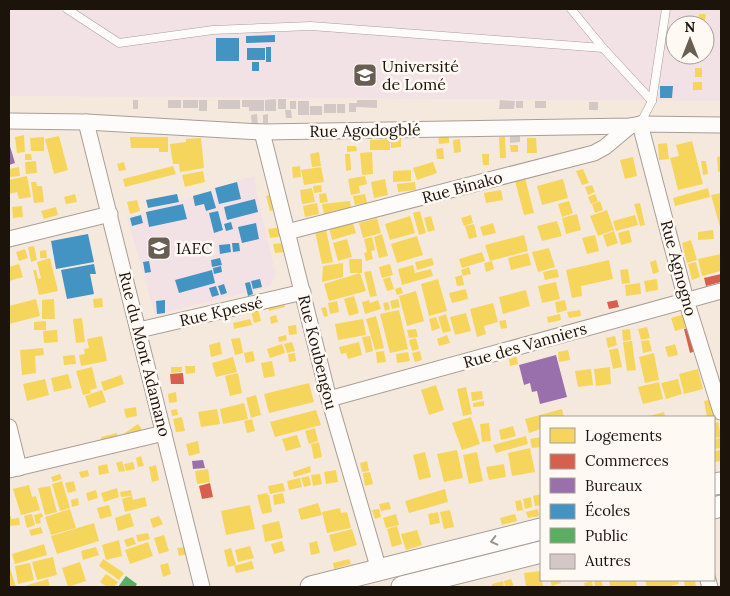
<svg xmlns="http://www.w3.org/2000/svg" width="730" height="596" font-family="Lora,serif">
<style>
.education{fill:#f3e2e5;fill-rule:evenodd}
.homes{fill:#f6d55c}
.shops{fill:#d6604d}
.offices{fill:#9970ab}
.schools{fill:#4393c3}
.public{fill:#5aae61}
.building{fill:#d4c8c6}
.lines{fill:none;stroke-linecap:round;stroke-linejoin:round}
.service-casing{stroke:#a89e95;stroke-width:9}
.minor-casing{stroke:#a89e95;stroke-width:17}
.secondary-casing{stroke:#a89e95;stroke-width:23}
.service{stroke:#fefcfa;stroke-width:8}
.minor{stroke:#fefcfa;stroke-width:15}
.secondary{stroke:#fefcfa;stroke-width:21}
.oneway{stroke:#98938e}
.labels{text-anchor:middle;stroke-width:5;stroke-linejoin:round;paint-order:stroke}
.poi-label{font-size:16px;fill:#1c130a;stroke:#fff9f4;text-anchor:start}
.street-label{font-size:16px;fill:#1c130a;stroke:#fff9f4}
</style>
<rect width="100%" height="100%" fill="#f5e9de"/>
<g class="education">
<path d="M 9,9 L 721,9 L 721,101 L 9,96 ZM 675,25 L 705,25 L 705,55 L 675,55 Z"/>
<polygon points="256,175 255,183 276,276 269,287 155,315 127,217 146,212"/>
</g>
<g class="homes">
<polygon points="699,14 706,14 705,21 698,21"/>
<rect x="695" y="68" width="7" height="9"/>
<rect x="693" y="82" width="9" height="8"/>
<polygon points="438,133 449,133 449,143 439,144"/>
<polygon points="24,135 25,152 17,153 15,137"/>
<polygon points="59,136 68,170 54,174 45,139"/>
<polygon points="44,137 44,151 31,151 30,138"/>
<polygon points="130,137 168,137 168,152 159,152 159,148 131,148"/>
<polygon points="499,137 505,137 506,158 500,158"/>
<polygon points="201,138 204,168 180,172 179,164 173,164 170,144 186,142 186,139"/>
<polygon points="401,138 401,147 391,148 391,139"/>
<polygon points="527,138 536,138 537,153 527,153"/>
<polygon points="390,139 390,150 370,150 370,140"/>
<polygon points="460,139 461,152 454,153 453,140"/>
<polygon points="692,141 703,184 678,190 670,158 679,156 676,145"/>
<polygon points="667,143 669,159 659,160 658,144"/>
<polygon points="510,145 518,145 518,152 511,152"/>
<polygon points="347,146 356,146 357,151 347,152"/>
<polygon points="443,148 444,159 437,159 436,149"/>
<polygon points="319,152 321,166 312,167 310,154"/>
<polygon points="372,152 373,174 362,175 360,153"/>
<polygon points="25,154 31,154 32,160 25,160"/>
<polygon points="345,154 350,154 351,170 346,171"/>
<polygon points="482,154 489,154 489,165 483,165"/>
<polygon points="721,156 721,171 718,172 717,157"/>
<polygon points="633,157 637,176 625,179 620,160"/>
<polygon points="36,161 37,173 26,174 25,162"/>
<polygon points="701,161 706,161 708,174 703,175"/>
<polygon points="124,162 126,170 119,171 117,164"/>
<polygon points="433,162 437,173 417,180 413,168"/>
<polygon points="173,166 176,174 125,187 123,179"/>
<polygon points="300,166 301,177 293,178 292,167"/>
<polygon points="19,167 20,176 9,177 9,169"/>
<polygon points="321,167 324,182 304,185 301,170"/>
<polygon points="583,169 589,183 582,185 576,171"/>
<polygon points="411,170 411,181 393,182 393,171"/>
<polygon points="203,171 205,182 185,187 182,175"/>
<polygon points="27,176 31,197 19,199 17,192 9,194 9,180"/>
<polygon points="365,176 367,184 359,186 360,193 351,195 348,179"/>
<polygon points="525,178 534,213 524,215 515,181"/>
<polygon points="385,179 388,195 374,198 371,182"/>
<polygon points="563,179 568,198 542,205 537,186"/>
<polygon points="31,182 36,182 37,186 42,186 44,202 34,203"/>
<polygon points="415,182 416,190 398,192 397,184"/>
<polygon points="321,185 322,192 314,193 313,186"/>
<polygon points="592,185 595,192 588,195 585,187"/>
<polygon points="312,188 315,202 302,204 300,190"/>
<polygon points="708,188 710,197 675,206 673,198"/>
<polygon points="501,190 503,200 486,203 484,193"/>
<polygon points="326,193 328,202 320,203 319,194"/>
<polygon points="721,193 721,226 720,227 711,195"/>
<polygon points="75,194 77,202 66,204 64,197"/>
<polygon points="365,194 367,203 355,205 353,196"/>
<polygon points="595,194 598,201 591,204 588,197"/>
<polygon points="270,195 274,210 270,211 266,196"/>
<polygon points="137,200 140,211 130,214 127,202"/>
<polygon points="350,201 351,209 332,211 333,219 325,220 322,204"/>
<polygon points="569,201 573,213 562,217 558,204"/>
<polygon points="600,201 603,210 595,213 592,204"/>
<polygon points="317,203 319,214 305,217 303,206"/>
<polygon points="640,203 645,225 640,226 634,204"/>
<polygon points="22,206 23,217 13,218 12,207"/>
<polygon points="56,207 58,215 44,219 41,211"/>
<polygon points="607,210 614,230 598,236 590,216"/>
<polygon points="420,211 426,233 419,235 413,213"/>
<polygon points="577,214 581,230 566,234 562,218"/>
<polygon points="471,215 473,223 464,226 461,218"/>
<polygon points="635,215 638,225 616,231 613,221"/>
<polygon points="410,216 415,233 390,240 385,224"/>
<polygon points="431,216 435,230 428,232 424,218"/>
<polygon points="351,217 356,233 332,240 328,223"/>
<polygon points="377,218 381,233 363,238 359,223"/>
<polygon points="557,221 562,236 542,241 537,226"/>
<polygon points="493,223 496,233 483,236 480,227"/>
<polygon points="474,224 477,237 469,239 465,226"/>
<polygon points="325,225 333,262 322,264 314,227"/>
<polygon points="282,227 284,236 270,238 268,229"/>
<polygon points="629,230 632,242 621,245 618,233"/>
<polygon points="713,230 714,239 698,240 698,232"/>
<polygon points="614,231 618,243 607,247 603,235"/>
<polygon points="382,234 388,256 379,258 374,237"/>
<polygon points="524,235 528,251 490,261 485,245"/>
<polygon points="595,235 599,251 587,254 582,238"/>
<polygon points="417,236 423,255 397,263 391,244"/>
<polygon points="372,237 375,250 371,251 373,259 366,261 364,253 367,252 364,239"/>
<polygon points="347,239 352,257 338,261 333,243"/>
<polygon points="691,240 697,260 687,263 682,243"/>
<polygon points="285,243 286,252 275,253 273,244"/>
<polygon points="34,246 37,260 31,262 28,247"/>
<polygon points="549,248 555,267 538,272 532,252"/>
<polygon points="25,249 28,258 19,261 16,252"/>
<polygon points="46,250 47,258 40,258 40,251"/>
<polygon points="482,252 485,261 462,268 459,259"/>
<polygon points="528,253 531,265 511,270 508,258"/>
<polygon points="721,254 721,271 702,276 698,259"/>
<polygon points="50,258 58,291 39,295 33,270 36,270 38,279 41,278 37,262"/>
<polygon points="432,258 434,265 417,270 415,262"/>
<polygon points="349,259 362,259 362,273 350,273"/>
<polygon points="609,260 613,279 581,286 582,296 572,298 566,270"/>
<polygon points="656,260 659,272 653,274 650,262"/>
<polygon points="492,261 494,269 486,272 484,263"/>
<polygon points="696,262 700,277 692,280 688,264"/>
<polygon points="343,263 343,277 322,282 323,266"/>
<polygon points="19,264 23,277 9,281 9,267"/>
<polygon points="390,264 393,275 382,278 379,267"/>
<polygon points="413,265 415,273 431,269 433,276 402,285 398,269"/>
<polygon points="469,267 471,274 463,276 461,270"/>
<polygon points="557,269 559,277 545,280 543,272"/>
<polygon points="628,269 630,283 622,284 620,270"/>
<polygon points="371,271 377,296 370,297 364,272"/>
<polygon points="360,273 366,291 329,301 324,284"/>
<polygon points="462,275 464,285 457,286 455,277"/>
<polygon points="390,277 394,289 387,291 383,279"/>
<polygon points="438,279 447,311 429,316 421,284"/>
<polygon points="657,279 658,290 646,292 644,281"/>
<polygon points="556,282 560,299 542,303 538,286"/>
<polygon points="640,283 641,294 626,296 625,285"/>
<polygon points="401,287 403,293 397,295 395,289"/>
<polygon points="466,289 468,299 452,303 449,293"/>
<polygon points="526,290 530,306 503,314 499,297"/>
<polygon points="416,291 424,321 407,326 399,296"/>
<polygon points="354,296 359,313 349,316 344,299"/>
<polygon points="102,298 103,307 94,308 93,299"/>
<polygon points="283,298 285,307 269,311 266,303"/>
<polygon points="36,299 40,316 9,324 9,306"/>
<polygon points="54,299 55,319 42,319 42,300"/>
<polygon points="398,299 400,307 392,309 390,301"/>
<polygon points="369,300 370,303 378,300 381,309 365,314 362,302"/>
<polygon points="565,300 567,310 557,313 555,302"/>
<polygon points="337,301 339,312 330,314 328,303"/>
<polygon points="388,302 390,309 385,311 383,303"/>
<polygon points="493,303 498,322 484,326 486,334 477,337 470,309"/>
<polygon points="326,307 328,316 324,317 321,308"/>
<polygon points="258,309 261,321 254,323 251,311"/>
<polygon points="399,310 408,349 390,353 380,314"/>
<polygon points="580,310 581,316 569,318 567,312"/>
<polygon points="466,313 471,331 455,335 450,317"/>
<polygon points="446,314 451,331 443,333 438,317"/>
<polygon points="560,314 561,320 548,323 547,317"/>
<polygon points="684,314 688,327 675,331 671,318"/>
<polygon points="276,315 278,322 271,324 270,317"/>
<polygon points="376,316 384,348 375,350 366,319"/>
<polygon points="436,317 440,328 432,331 429,319"/>
<polygon points="82,318 85,342 76,343 73,319"/>
<polygon points="250,319 252,325 234,329 233,323"/>
<polygon points="363,319 366,335 338,340 335,324"/>
<polygon points="506,320 507,328 501,329 499,321"/>
<polygon points="46,321 46,330 34,330 34,322"/>
<polygon points="296,325 297,334 289,335 288,326"/>
<polygon points="647,327 650,338 641,340 638,329"/>
<polygon points="416,329 418,337 409,338 407,330"/>
<polygon points="630,329 631,340 623,341 622,330"/>
<polygon points="57,330 58,342 44,343 43,331"/>
<polygon points="286,335 287,340 279,342 278,337"/>
<polygon points="447,335 450,343 439,346 437,339"/>
<polygon points="102,336 107,361 81,366 79,355 85,354 84,349 89,348 87,339"/>
<polygon points="370,336 373,351 366,353 362,337"/>
<polygon points="615,336 617,345 608,348 606,338"/>
<polygon points="240,338 243,353 235,355 231,339"/>
<polygon points="416,338 419,349 412,351 409,340"/>
<polygon points="649,340 652,351 643,353 641,341"/>
<polygon points="632,341 636,370 627,371 623,342"/>
<polygon points="220,342 222,354 211,357 209,345"/>
<polygon points="292,342 295,351 287,353 284,344"/>
<polygon points="359,342 362,355 348,359 346,353 341,354 339,347"/>
<polygon points="282,344 285,353 270,358 267,349"/>
<polygon points="675,344 678,355 668,357 665,347"/>
<polygon points="43,348 44,355 35,356 36,373 22,375 20,350"/>
<polygon points="618,348 622,367 613,369 609,350"/>
<polygon points="568,350 570,360 559,362 558,352"/>
<polygon points="253,351 255,361 246,363 244,353"/>
<polygon points="384,351 386,362 377,363 376,352"/>
<polygon points="420,351 422,360 415,362 412,353"/>
<polygon points="408,352 410,361 397,363 396,354"/>
<polygon points="295,353 296,361 289,362 288,354"/>
<polygon points="654,353 659,380 645,383 639,357"/>
<polygon points="75,355 76,364 64,365 63,356"/>
<polygon points="233,357 237,372 216,377 212,363"/>
<polygon points="517,357 518,364 510,366 509,358"/>
<polygon points="272,361 275,376 264,378 261,363"/>
<polygon points="185,366 195,366 195,373 186,374"/>
<polygon points="92,367 97,388 90,390 91,393 83,395 76,371"/>
<polygon points="171,367 182,367 182,372 171,373"/>
<polygon points="610,367 611,384 596,386 594,369"/>
<polygon points="591,369 593,385 578,387 575,371"/>
<polygon points="698,369 703,389 684,394 679,374"/>
<polygon points="238,373 242,393 230,396 225,376"/>
<polygon points="68,374 72,388 54,392 51,378"/>
<polygon points="121,375 124,384 104,391 101,382"/>
<polygon points="45,379 49,395 27,401 23,384"/>
<polygon points="678,379 682,394 666,399 661,383"/>
<polygon points="659,382 663,399 643,404 638,387"/>
<polygon points="309,383 314,402 269,413 264,394"/>
<polygon points="436,385 444,410 429,415 421,390"/>
<polygon points="466,387 472,414 463,416 457,389"/>
<polygon points="102,390 106,402 89,408 85,396"/>
<polygon points="482,391 483,399 472,401 471,392"/>
<polygon points="176,392 177,402 169,403 168,394"/>
<polygon points="256,395 261,415 251,418 246,398"/>
<polygon points="714,399 718,420 714,420 714,417 707,417 704,401"/>
<polygon points="484,401 484,406 473,407 473,403"/>
<polygon points="244,403 248,419 223,424 220,409"/>
<polygon points="136,407 137,416 126,418 124,409"/>
<polygon points="177,409 178,415 172,416 171,410"/>
<polygon points="217,409 220,424 201,427 198,412"/>
<polygon points="562,409 564,417 541,417 541,429 529,433 525,419"/>
<polygon points="316,410 321,425 275,437 270,422"/>
<polygon points="664,412 665,417 645,417"/>
<polygon points="182,417 185,431 176,432 173,419"/>
<polygon points="471,417 480,444 462,450 452,423"/>
<polygon points="252,419 255,431 247,433 244,421"/>
<polygon points="718,422 721,437 714,438 714,423"/>
<polygon points="489,423 491,441 482,442 480,424"/>
<polygon points="138,424 142,429 125,440 122,435"/>
<polygon points="513,426 516,436 501,440 499,430"/>
<polygon points="315,428 318,441 309,444 305,431"/>
<polygon points="117,433 119,441 103,445 101,437"/>
<polygon points="297,435 301,447 286,451 282,439"/>
<polygon points="526,436 528,444 496,453 493,445"/>
<polygon points="541,437 541,447 532,448 530,439"/>
<polygon points="721,438 721,448 714,449 714,439"/>
<polygon points="198,441 200,453 189,456 186,444"/>
<polygon points="319,442 322,457 314,459 311,444"/>
<polygon points="530,448 535,472 512,476 508,453"/>
<polygon points="457,450 463,478 444,482 437,454"/>
<polygon points="721,450 721,461 714,462 714,451"/>
<polygon points="425,452 431,477 419,480 413,455"/>
<polygon points="477,452 483,481 469,484 463,455"/>
<polygon points="141,456 144,466 138,467 136,458"/>
<polygon points="122,461 125,471 119,472 116,463"/>
<polygon points="367,461 369,471 362,472 360,463"/>
<polygon points="133,462 135,469 126,471 124,464"/>
<polygon points="107,464 109,473 99,475 98,466"/>
<polygon points="504,464 506,477 489,480 486,467"/>
<polygon points="156,465 159,480 152,482 149,467"/>
<polygon points="310,466 311,472 294,477 293,472"/>
<polygon points="208,469 210,482 197,484 195,471"/>
<polygon points="88,470 89,476 81,478 79,472"/>
<polygon points="336,470 338,482 326,484 324,472"/>
<polygon points="370,472 373,484 365,486 363,473"/>
<polygon points="60,474 62,479 53,482 51,477"/>
<polygon points="320,474 322,484 313,486 311,475"/>
<polygon points="309,476 311,485 304,487 301,478"/>
<polygon points="300,478 302,487 289,490 287,481"/>
<polygon points="62,481 70,508 60,511 52,484"/>
<polygon points="74,481 76,491 68,493 65,483"/>
<polygon points="283,483 285,491 270,494 268,486"/>
<polygon points="29,485 32,497 36,496 40,510 21,515 13,489"/>
<polygon points="50,486 57,512 45,515 38,488"/>
<polygon points="117,488 119,497 104,502 101,493"/>
<polygon points="445,489 448,502 409,513 405,501"/>
<polygon points="96,490 98,498 88,501 86,493"/>
<polygon points="131,490 132,496 121,497 120,492"/>
<polygon points="268,493 267,495 269,495 272,512 262,514 257,495"/>
<polygon points="283,493 285,503 274,505 273,495"/>
<polygon points="541,494 541,505 535,506 533,496"/>
<polygon points="132,496 133,500 145,497 147,506 125,512 122,499"/>
<polygon points="531,497 532,507 525,509 523,499"/>
<polygon points="78,498 79,505 72,507 71,500"/>
<polygon points="521,500 523,510 517,511 515,501"/>
<polygon points="389,502 391,509 381,511 379,504"/>
<polygon points="318,503 322,515 301,520 298,509"/>
<polygon points="109,505 112,516 100,519 97,508"/>
<polygon points="250,505 255,529 226,535 221,511"/>
<polygon points="340,508 341,513 347,512 351,528 327,533 322,512"/>
<polygon points="70,509 76,528 51,535 45,517"/>
<polygon points="379,509 381,517 375,519 372,510"/>
<polygon points="538,509 539,516 528,518 526,512"/>
<polygon points="450,510 454,527 444,529 440,512"/>
<polygon points="438,512 440,523 430,525 428,514"/>
<polygon points="42,513 43,517 40,518 41,523 36,524 34,515"/>
<polygon points="130,513 134,526 118,531 115,518"/>
<polygon points="32,514 35,525 27,528 24,516"/>
<polygon points="396,514 399,525 386,528 383,518"/>
<polygon points="515,514 517,521 502,525 500,518"/>
<polygon points="9,516 11,516 11,519 19,518 20,525 9,526"/>
<polygon points="159,516 163,524 153,528 150,519"/>
<polygon points="279,521 283,538 265,542 262,525"/>
<polygon points="94,523 99,541 57,554 51,536"/>
<polygon points="397,526 402,544 392,547 387,529"/>
<polygon points="41,527 43,533 31,536 29,530"/>
<polygon points="352,529 357,545 334,552 329,535"/>
<polygon points="417,530 422,545 406,550 401,534"/>
<polygon points="148,533 150,539 138,542 136,535"/>
<polygon points="164,535 169,551 159,554 154,538"/>
<polygon points="133,537 136,544 127,547 124,540"/>
<polygon points="119,540 122,556 106,560 102,545"/>
<polygon points="282,541 285,551 274,554 271,544"/>
<polygon points="317,541 320,553 311,555 309,543"/>
<polygon points="148,542 153,556 130,564 125,550"/>
<polygon points="44,544 47,555 15,564 12,554"/>
<polygon points="250,546 254,558 238,562 235,550"/>
<polygon points="96,547 99,555 83,560 81,551"/>
<polygon points="185,547 187,554 179,556 177,548"/>
<polygon points="231,548 236,565 228,567 224,550"/>
<polygon points="53,557 57,575 37,580 32,562"/>
<polygon points="103,559 124,573 119,580 99,566"/>
<polygon points="349,559 351,564 334,569 333,563"/>
<polygon points="252,561 254,569 236,573 234,566"/>
<polygon points="80,562 86,581 68,587 62,568"/>
<polygon points="30,563 34,580 18,584 15,566"/>
<polygon points="168,563 171,574 163,577 160,565"/>
<polygon points="9,565 16,587 9,587"/>
<polygon points="541,571 543,587 526,587 524,573"/>
<polygon points="106,574 118,582 114,587 107,587 100,582"/>
<polygon points="48,579 50,587 21,587"/>
<polygon points="511,579 514,587 505,587 504,581"/>
<polygon points="550,580 560,580 561,583 552,586"/>
<polygon points="594,580 601,580 603,587 595,587"/>
<polygon points="609,580 636,580 637,587 610,587"/>
<polygon points="645,580 678,580 679,584 666,587 647,587"/>
<polygon points="684,580 695,580 696,587 685,587"/>
<polygon points="503,581 504,587 492,587 492,584"/>
<polygon points="592,581 593,587 585,587 584,583"/>
</g>
<g class="shops">
<polygon points="721,274 721,282 706,286 704,278"/>
<polygon points="617,300 619,307 609,309 607,302"/>
<polygon points="689,328 695,351 690,353 684,329"/>
<polygon points="183,373 184,384 171,384 170,374"/>
<polygon points="210,483 213,497 202,499 199,486"/>
</g>
<g class="offices">
<polygon points="9,143 15,163 9,165"/>
<polygon points="556,355 567,397 540,404 537,391 532,392 530,383 524,385 519,365"/>
<polygon points="203,460 205,468 193,469 192,461"/>
</g>
<g class="schools">
<polygon points="275,35 275,42 246,43 246,36"/>
<rect x="216" y="38" width="23" height="23"/>
<rect x="266" y="47" width="5" height="15"/>
<rect x="247" y="48" width="18" height="12"/>
<rect x="252" y="62" width="7" height="9"/>
<polygon points="660,86 673,86 672,98 660,98"/>
<polygon points="237,182 241,199 219,204 215,188"/>
<polygon points="211,191 216,208 206,211 204,204 195,206 193,196"/>
<polygon points="177,194 179,202 148,208 146,200"/>
<polygon points="255,199 258,212 227,220 224,207"/>
<polygon points="183,204 187,219 149,227 146,212"/>
<polygon points="218,211 223,230 214,233 209,213"/>
<polygon points="141,215 143,223 132,226 130,218"/>
<polygon points="231,222 233,229 226,231 224,224"/>
<polygon points="256,223 259,239 242,243 238,227"/>
<polygon points="88,234 94,262 56,269 51,241"/>
<polygon points="232,243 239,243 240,251 233,252"/>
<polygon points="230,244 231,252 220,254 219,245"/>
<polygon points="220,258 222,265 212,267 211,260"/>
<polygon points="149,261 151,272 145,273 143,262"/>
<polygon points="94,264 96,274 90,274 94,294 67,299 61,270"/>
<polygon points="221,266 222,272 214,274 213,268"/>
<polygon points="212,270 215,283 179,293 175,280"/>
<polygon points="260,279 262,287 253,289 251,281"/>
<polygon points="250,282 253,294 248,296 245,283"/>
<polygon points="224,284 227,293 221,295 218,286"/>
<polygon points="216,286 219,295 212,297 209,288"/>
<polygon points="165,300 165,313 157,314 156,301"/>
</g>
<polygon class="public" points="126,576 137,584 135,587 118,587"/>
<g class="building">
<polygon points="276,99 276,111 265,111 265,100"/>
<rect x="278" y="99" width="8" height="10"/>
<rect x="133" y="100" width="5" height="9"/>
<rect x="168" y="100" width="13" height="8"/>
<rect x="183" y="100" width="15" height="8"/>
<rect x="199" y="100" width="8" height="11"/>
<rect x="218" y="100" width="22" height="9"/>
<polygon points="242,100 264,100 264,111 249,111 249,107 242,107"/>
<polygon points="357,100 377,100 377,108 356,107 356,112 349,112 349,103 357,103"/>
<polygon points="500,100 515,101 514,109 499,109"/>
<rect x="290" y="101" width="6" height="8"/>
<rect x="298" y="101" width="11" height="14"/>
<rect x="516" y="101" width="7" height="7"/>
<rect x="535" y="101" width="11" height="7"/>
<rect x="589" y="102" width="9" height="8"/>
<rect x="324" y="104" width="12" height="9"/>
<rect x="337" y="104" width="8" height="9"/>
<rect x="310" y="106" width="12" height="9"/>
<polygon points="285,110 291,110 292,118 286,118"/>
<polygon points="257,114 258,127 252,127 251,115"/>
<polygon points="268,114 268,123 263,123 263,115"/>
<polygon points="510,135 520,135 520,142 510,143"/>
</g>
<g class="lines">
<g class="service-casing">
<g id="service">
<polyline points="67,9 119,43 213,30 311,26 603,48"/>
<polyline points="571,9 603,48 652,101"/>
<polyline points="640,124 652,101 666,9"/>
</g>
</g>
<g class="minor-casing">
<g id="minor">
<polyline points="9,121 86,122 262,132 630,126 640,124 721,125"/>
<polyline points="86,122 202,587"/>
<polyline points="640,124 686,300 721,412"/>
<polyline points="262,132 329,399 379,570"/>
<polyline points="287,232 594,153 605,147 630,126"/>
<polyline points="9,239 110,214"/>
<polyline points="139,330 303,292"/>
<polyline points="329,399 721,291"/>
<polyline points="9,427 19,468"/>
<polyline points="9,470 164,433"/>
<polyline points="708,580 710,587"/>
</g>
</g>
<g class="secondary-casing">
<g id="secondary">
<polyline points="714,484 721,483"/>
<polyline points="714,508 721,506"/>
<polyline points="311,587 541,529"/>
<polyline points="402,587 541,552"/>
</g>
</g>
<use href="#service" class="service"/>
<use href="#minor" class="minor"/>
<use href="#secondary" class="secondary"/>
</g>
<defs><path id="oneway-chevron" d="M-2-3.5L2.5 0L-2 3.5" fill="none" stroke-width="1.6" stroke-linecap="round" stroke-linejoin="round" transform="scale(1.25)"/></defs>
<use class="oneway" href="#oneway-chevron" transform="translate(494 541) rotate(166)"/>
<defs>
<g id="university-square" transform="scale(1.25)"><rect x="-9" y="-9" width="18" height="18" rx="4" fill="#685e54" stroke="#fff9f4"/><path d="M0-5L7-2L0 1L-7-2ZM-4 1L0 2.5L4 1V4Q0 6-4 4Z" fill="#fff"/></g>
</defs>
<g fill-rule="evenodd">
<use href="#university-square" x="365" y="75"/>
<use href="#university-square" x="159" y="248"/>
</g>
<g class="labels">
<g class="poi-label">
<text x="382" y="72">Université<tspan x="382" dy="18">de Lomé</tspan></text>
<text x="176" y="254">IAEC</text>
</g>
<g class="street-label">
<text transform="translate(365 130) rotate(-1)" y="6">Rue Agodogblé</text>
<text transform="translate(462 187) rotate(-15)" y="6">Rue Binako</text>
<text transform="translate(679 268) rotate(75)" y="6">Rue Agnogno</text>
<text transform="translate(221 311) rotate(-13)" y="6">Rue Kpessé</text>
<text transform="translate(525 345) rotate(-16)" y="6">Rue des Vanniers</text>
<text transform="translate(318 352) rotate(76)" y="6">Rue Koubengou</text>
<text transform="translate(145 354) rotate(76)" y="6">Rue du Mont Adamano</text>
</g>
</g>
<rect width="730" height="596" fill="none" stroke="#1c130a" stroke-width="20"/>
<rect x="540" y="416" width="175" height="165" fill="#fff9f4" stroke="#a49d96"/>
<rect x="550" y="428" width="25" height="15" fill="#f6d55c" stroke="#a49d96"/>
<text x="585" y="441" font-size="15" fill="#1c130a">Logements</text>
<rect x="550" y="454" width="25" height="15" fill="#d6604d" stroke="#a49d96"/>
<text x="585" y="466" font-size="15" fill="#1c130a">Commerces</text>
<rect x="550" y="478" width="25" height="15" fill="#9970ab" stroke="#a49d96"/>
<text x="585" y="491" font-size="15" fill="#1c130a">Bureaux</text>
<rect x="550" y="504" width="25" height="15" fill="#4393c3" stroke="#a49d96"/>
<text x="585" y="516" font-size="15" fill="#1c130a">Écoles</text>
<rect x="550" y="528" width="25" height="15" fill="#5aae61" stroke="#a49d96"/>
<text x="585" y="541" font-size="15" fill="#1c130a">Public</text>
<rect x="550" y="554" width="25" height="15" fill="#d4c8c6" stroke="#a49d96"/>
<text x="585" y="566" font-size="15" fill="#1c130a">Autres</text>
<g transform="translate(690 40)"><circle r="24" fill="#fff9f4" stroke="#a49d96"/>
<path d="M0-4L9 19L0 12L-9 19Z" fill="#685e54"/>
<text y="-8" font-size="14" font-weight="bold" text-anchor="middle" fill="#1c130a">N</text>
</g>
</svg>
